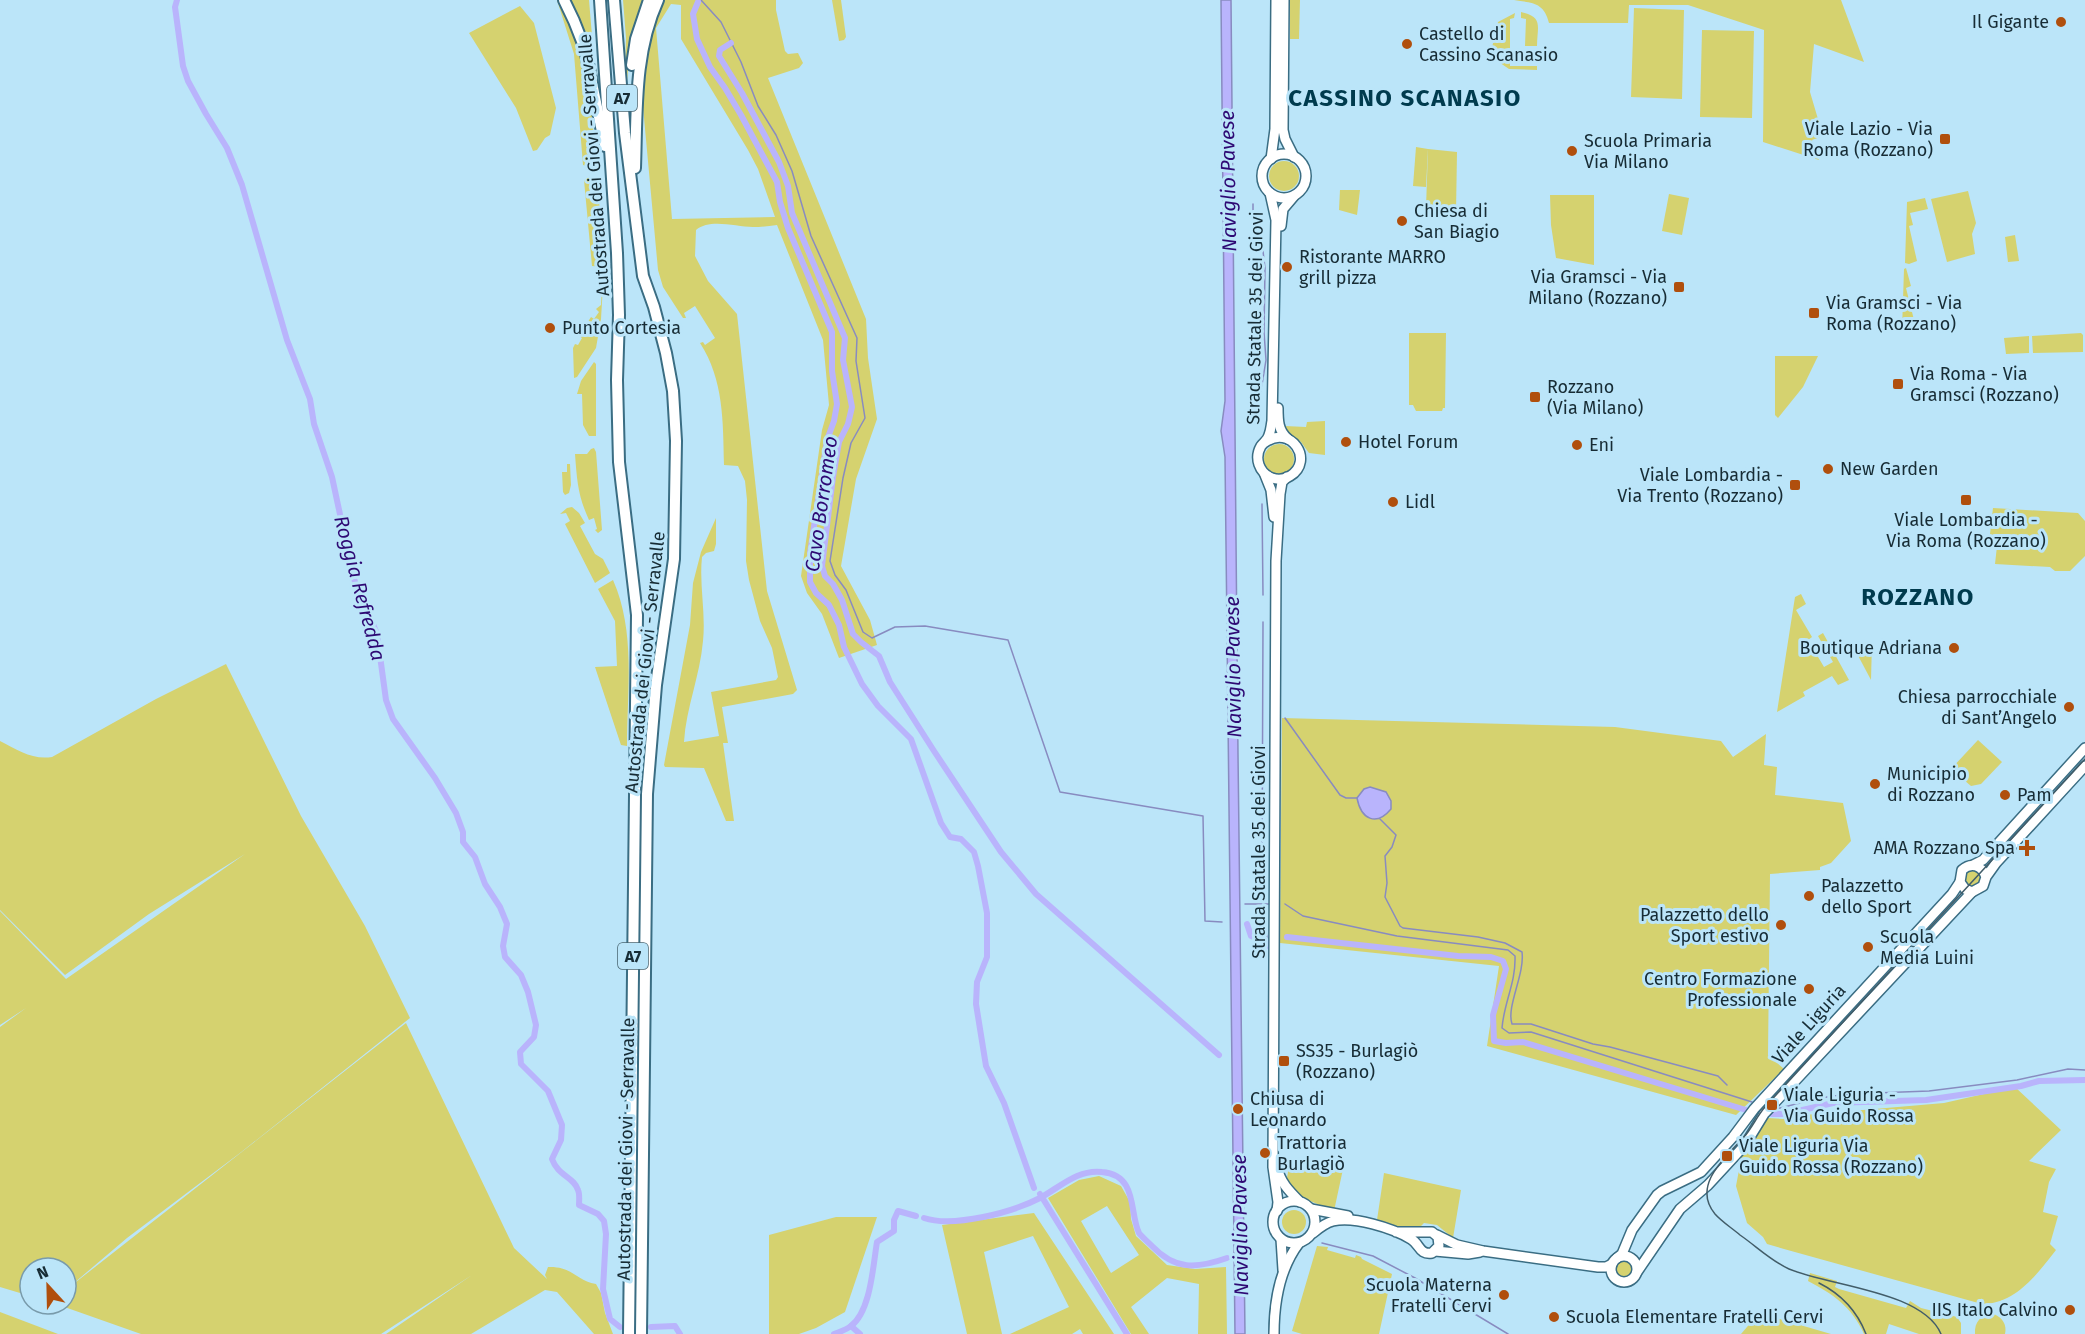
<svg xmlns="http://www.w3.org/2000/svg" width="2085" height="1334" font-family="'Fira Sans',sans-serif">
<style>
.green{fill:#d5d26f;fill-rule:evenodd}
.water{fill:#b9b4fc;stroke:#888bc0;stroke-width:1.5}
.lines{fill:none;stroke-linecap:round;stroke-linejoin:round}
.stream{stroke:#888bc0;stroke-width:1.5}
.canal{stroke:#b9b4fc;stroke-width:6}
.major-casing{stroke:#3a6d83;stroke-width:12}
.highway-casing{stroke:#3a6d83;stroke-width:14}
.major{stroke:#fff;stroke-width:9}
.highway{stroke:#fff;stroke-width:10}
.tram{stroke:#425d69;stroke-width:1.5}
.poi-dot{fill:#b04f0d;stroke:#bbe5f9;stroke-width:2}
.labels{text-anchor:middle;stroke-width:6;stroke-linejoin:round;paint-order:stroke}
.shield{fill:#bbe5f9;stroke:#486470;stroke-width:1.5}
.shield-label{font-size:16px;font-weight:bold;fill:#172c35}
.poi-label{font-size:18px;fill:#172c35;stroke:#bbe5f9;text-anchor:start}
.street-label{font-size:18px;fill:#172c35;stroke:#bbe5f9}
.water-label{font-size:20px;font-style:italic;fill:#2e0974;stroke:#bbe5f9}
.district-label{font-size:24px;font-weight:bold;letter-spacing:1.5px;fill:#003b4e;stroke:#bbe5f9}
</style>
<rect width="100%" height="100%" fill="#bbe5f9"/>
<g class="green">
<polygon points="557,0 559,0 581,45 592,107 595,162 589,167 583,165 574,54"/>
<polygon points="567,0 589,0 593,48 588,48"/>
<polygon points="623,0 646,0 630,51 627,81 625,69 626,38"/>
<path d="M 661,0 L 776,0 L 776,10 L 785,51 L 788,54 L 798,53 L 803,63 L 799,68 L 768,78 L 866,319 L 868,358 L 877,419 L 856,479 L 841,566 L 870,620 L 877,645 L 839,658 L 822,614 L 807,593 L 801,576 L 822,430 L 829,405 L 823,340 L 777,225 C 769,226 761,227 753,227 C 736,227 710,218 696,230 L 695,256 L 708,281 L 737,314 L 767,591 L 797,690 L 793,694 L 722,707 L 728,743 L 723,743 L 734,821 L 726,821 L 704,768 L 665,767 L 664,765 L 690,625 L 693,583 L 701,552 L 716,518 L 716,544 L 714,551 L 706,553 L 702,557 C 699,585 706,613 703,641 C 700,676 686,708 684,742 L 719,736 L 711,692 L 776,680 L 778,677 L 772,648 L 760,621 L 749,580 L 746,561 L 747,500 L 745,481 L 738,466 L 724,465 C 723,422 724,380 700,343 L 703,342 L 705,345 L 715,338 L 695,306 L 684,313 L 686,318 L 683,318 L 663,287 L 658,270 L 642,96 L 645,47 ZM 671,4 L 681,5 L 681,39 L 748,150 L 758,169 L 775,217 L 672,219 L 656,28 Z"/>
<polygon points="832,0 841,0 846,37 844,40 839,41"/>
<polygon points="1290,0 1300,0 1299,39 1290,39"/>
<path d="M 1514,0 L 1841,0 L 1864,62 L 1814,44 L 1810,92 L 1823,136 L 1812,140 L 1819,160 L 1763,142 L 1764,30 L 1688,5 L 1629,5 L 1628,23 L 1549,23 C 1544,2 1532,3 1514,0 Z"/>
<polygon points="520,6 534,23 556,108 550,135 545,138 537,150 533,151 516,108 469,33"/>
<polygon points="1634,8 1684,10 1682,99 1631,97"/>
<path d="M 1521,12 C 1544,17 1537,27 1537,46 L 1525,46 L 1526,19 L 1521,18 Z"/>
<polygon points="1515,13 1514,18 1510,19 1510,66 1537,66 1537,70 1509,69 1490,56 1498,22"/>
<polygon points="1702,30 1754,31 1752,118 1700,117"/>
<polygon points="1416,147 1428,149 1426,187 1413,186"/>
<polygon points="1428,149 1457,152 1456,212 1426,208"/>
<circle cx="1284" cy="176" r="15"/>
<polygon points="588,177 594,179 597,185 603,236 604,267 592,266 584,180"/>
<polygon points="1340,190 1360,190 1357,215 1339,210"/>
<polygon points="1968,191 1976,223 1972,234 1975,254 1947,262 1931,199"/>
<polygon points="1669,194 1689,198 1682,235 1662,231"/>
<polygon points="1550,195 1594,195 1594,265 1556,258 1551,225"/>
<polygon points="1925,198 1928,209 1910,213 1913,225 1909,226 1917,261 1909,264 1905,263 1907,202"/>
<polygon points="2015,235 2019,261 2008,262 2005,237"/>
<polygon points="1906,268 1911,286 1906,288 1916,328 1902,330 1904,269"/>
<polygon points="602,285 603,285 601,319 596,348 577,377 574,378 573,348 575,344 578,345 582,338 579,336 591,317 594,319 599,312 596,309 601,305"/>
<polygon points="1409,333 1446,333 1445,408 1443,408 1442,411 1416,411 1413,405 1409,405"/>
<polygon points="2081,333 2083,335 2083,352 2033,353 2032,336"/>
<polygon points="2029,336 2029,353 2006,354 2004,338"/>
<polygon points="1775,356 1818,356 1803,387 1778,418 1775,415"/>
<polygon points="594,362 596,364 596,436 589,436 583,425 582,394 577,394 581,381"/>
<polygon points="1325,421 1325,455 1309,453 1301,442 1288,432 1285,426 1306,427 1307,422"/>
<circle cx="1279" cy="459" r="15"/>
<path d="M 594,448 L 596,452 L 602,530 L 598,533 L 595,530 L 597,529 L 594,518 L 589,520 C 578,496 577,481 575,454 L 587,454 L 591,449 Z"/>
<polygon points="567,464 570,464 571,485 569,493 565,495 563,492 562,472 567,472"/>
<polygon points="572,507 579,513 585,523 580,526 595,554 603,559 610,573 595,583 565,524 570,521 566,513 560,514 567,508"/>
<polygon points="1993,508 2078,513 2085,521 2085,556 2070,571 2055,571 2050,567 1995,564 1998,537 1990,534"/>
<path d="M 613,580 C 636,632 627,691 627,746 L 621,745 L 595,667 L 617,666 L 615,621 L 598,589 Z"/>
<polygon points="1801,594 1806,604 1796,610 1812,637 1808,640 1824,667 1833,662 1818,636 1823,633 1849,680 1838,685 1832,676 1803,692 1805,696 1777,712 1795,597"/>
<polygon points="1872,642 1871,680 1854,648 1863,643"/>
<path d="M 226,664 L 301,816 L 365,926 L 410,1018 L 240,1153 L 127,1238 L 67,1289 L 406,1023 L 514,1248 L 547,1279 L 545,1275 L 548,1267 C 573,1266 576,1281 596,1284 L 601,1293 L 605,1313 L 613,1334 L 594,1334 L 557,1292 L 545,1290 L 471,1334 L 386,1334 L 472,1275 L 381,1334 L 141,1334 L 56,1304 L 66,1304 L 66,1268 L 30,1268 L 30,1296 L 0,1287 L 0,1027 L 26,1008 L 0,1025 L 0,911 L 66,979 L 245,854 L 149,914 L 65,975 L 0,910 L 0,741 C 18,750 32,760 52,757 L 156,699 Z"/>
<polygon points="1282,718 1615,727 1721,741 1733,757 1766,734 1764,765 1777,767 1775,795 1843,803 1851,841 1831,863 1820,867 1820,870 1770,874 1768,1055 1784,1069 1736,1115 1487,1046 1499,966 1280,943"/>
<polygon points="1978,740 2002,762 1981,784 1971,786 1951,769"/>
<circle cx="1973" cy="878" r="9"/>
<path d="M 2015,1087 L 2061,1130 L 2029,1161 L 2056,1169 L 2049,1182 L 2043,1212 L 2058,1216 L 2050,1244 L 2056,1250 C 2037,1274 2016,1304 1982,1304 L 1784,1249 L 1767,1244 L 1763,1237 L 1747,1223 L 1736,1186 L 1742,1154 L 1768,1118 L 1783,1119 L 1805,1115 L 1944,1103 Z"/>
<polygon points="1289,1166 1343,1169 1334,1211 1303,1198 1286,1184"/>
<polygon points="1384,1173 1461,1190 1453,1238 1437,1225 1424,1223 1421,1226 1405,1229 1377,1220"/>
<path d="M 1099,1176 L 1121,1186 L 1130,1202 L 1131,1219 L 1136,1236 L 1167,1265 L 1195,1269 L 1226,1267 L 1227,1334 L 1198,1334 L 1199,1284 L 1167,1278 L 1131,1307 L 1149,1334 L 1131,1334 L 1048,1198 L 1079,1180 ZM 1107,1206 L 1139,1255 L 1111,1273 L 1081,1221 Z"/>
<circle cx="1294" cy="1222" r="12"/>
<polygon points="1034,1213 1114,1334 1083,1334 1080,1329 1072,1334 1010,1334 1069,1307 1033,1236 984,1252 1002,1334 967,1334 942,1225"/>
<polygon points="836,1217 877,1217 845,1312 816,1328 799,1334 769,1334 769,1235"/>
<polygon points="1317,1246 1328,1247 1327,1250 1355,1258 1356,1255 1361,1257 1362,1259 1392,1274 1379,1334 1302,1334 1292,1331"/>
<circle cx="1624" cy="1269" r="9"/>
<path d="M 1810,1273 L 1837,1281 L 1835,1287 L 1839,1289 L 1906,1308 L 1910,1301 L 1921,1308 L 1957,1317 L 1961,1323 L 1961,1334 L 1919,1334 L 1889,1324 L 1886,1334 L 1864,1334 C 1852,1307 1833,1294 1808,1281 Z"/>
<polygon points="0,1312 58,1334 0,1334"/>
<polygon points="1759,1313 1831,1334 1741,1334"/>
<path d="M 1994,1314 C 2003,1318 2007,1325 2005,1334 L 1975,1334 C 1974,1322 1981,1314 1994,1314 Z"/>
</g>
<g class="water">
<polygon points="1221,0 1231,0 1238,754 1245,1334 1235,1334 1225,457 1221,431 1225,401"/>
<path d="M 1370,787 L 1386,792 L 1391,801 L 1391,809 C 1376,827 1361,819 1357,798 L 1364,789 Z"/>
</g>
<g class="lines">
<g class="stream">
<polyline points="701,0 721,22 741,62 758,106 776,135 792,171 811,236 857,338 856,361 865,418 851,443 843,478 830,561 835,575 846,590 863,632 872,638 895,627 925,626 1008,640 1060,792 1203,816 1205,921 1222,922"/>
<polyline points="1253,204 1253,228 1263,251 1265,268 1264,332 1266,360 1260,397 1260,423"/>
<polyline points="1262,504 1263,595"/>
<polyline points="1263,622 1262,881 1267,938 1270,938"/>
<polyline points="1285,718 1340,795 1346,798 1357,798"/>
<path d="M 1380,819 L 1396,835 L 1392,847 L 1385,856 L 1387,883 L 1385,897 L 1400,926 L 1403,928 L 1478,937 L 1505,943 L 1522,952 C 1525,974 1506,1007 1512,1024 L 1531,1024 L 1593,1044 L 1610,1047 L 1718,1076 L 1727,1085"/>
<polyline points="1245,904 1271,904"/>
<path d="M 1285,904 L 1303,916 L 1397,936 L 1508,950 L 1515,956 C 1516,983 1504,1002 1502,1028 L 1509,1033 L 1531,1032 L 1752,1102"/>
<polyline points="1776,1109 1820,1098 1849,1094 1929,1091 2017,1080 2068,1069 2085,1070"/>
<polyline points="1322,1243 1373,1256 1415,1278 1508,1334"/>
</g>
<g class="canal">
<path d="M 177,0 L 175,7 L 183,66 L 188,81 L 206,114 L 227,148 L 242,185 L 287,340 L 310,399 L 314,424 L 332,477 L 353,575 L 362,606 L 371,619 L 377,634 L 386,700 L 393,719 L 435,778 L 456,813 L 463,832 L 463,842 L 475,857 L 485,884 L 500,907 L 507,924 L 503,946 L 505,957 L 521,975 L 528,992 L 536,1025 L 534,1037 L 520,1052 L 521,1064 L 548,1091 L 562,1125 L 561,1140 L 552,1159 C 558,1176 574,1177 578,1190 C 580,1194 579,1201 579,1205 L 598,1214 L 604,1221 L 606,1234 L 603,1289 L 610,1319 L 620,1327"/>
<polyline points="698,2 693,14 697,39 710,67 725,88 741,115 777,182 780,202 788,228 832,332 832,371 837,404 834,421 827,440 810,553 810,582 816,593 829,605 839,625 844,647 862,684 878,706 911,739 941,823 950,837 961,839 974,852 978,866 987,913 987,957 977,982 976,1004 986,1066 1004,1103 1034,1188"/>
<polyline points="731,43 720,50 719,56 742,93 779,162 788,186 792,213 845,338 843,360 852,407 848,424 839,442 833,477 822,566 825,576 833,584 842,600 853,634 861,642 879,656 890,682 934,751 1001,852 1036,894 1219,1055"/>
<polyline points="1247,924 1251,936 1266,942 1269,946"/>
<polyline points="1287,937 1458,956 1491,957 1503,961 1506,969 1493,1015 1494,1041 1506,1043 1523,1042 1746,1110"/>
<polyline points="1772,1114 1785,1114 1833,1103 1926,1100 2021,1086 2039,1081 2085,1080"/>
<polyline points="1040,1194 1127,1334"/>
<path d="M 924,1218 C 954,1228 1013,1212 1040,1198 C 1060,1187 1078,1169 1102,1172 C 1138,1175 1129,1212 1139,1233 C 1142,1237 1148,1242 1152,1246 C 1175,1270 1196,1269 1227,1258"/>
<polyline points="851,1326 860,1334"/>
<polyline points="651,1327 675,1326 680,1334"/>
<path d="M 834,1334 C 839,1332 846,1330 851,1326 C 871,1311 873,1265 877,1242 L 894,1231 L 894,1220 L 898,1211 L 916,1216"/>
</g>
<g class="major-casing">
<g id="major">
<polyline points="1284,0 1283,130 1285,139 1294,157"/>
<circle cx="1284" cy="176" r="22"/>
<polyline points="1271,159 1275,129 1276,0"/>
<polyline points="1281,226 1283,209 1294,196"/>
<path d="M 1278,408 C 1278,420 1278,431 1288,439"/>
<path d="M 1264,443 C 1291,423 1315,461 1290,476 C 1285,479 1278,480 1272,478 C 1259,473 1254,458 1261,446 C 1264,442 1268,440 1269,435 C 1271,430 1271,426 1272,421 L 1276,220 L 1270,193"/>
<polyline points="1265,475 1271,490 1274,517"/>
<polyline points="1973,865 1983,860 2085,748"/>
<path d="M 1986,877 C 1982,865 1971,862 1962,870 L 1960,882 L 1965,889 L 1972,892 L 1983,886 L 1986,877 L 1996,863 L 2085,766"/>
<path d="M 1277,1167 C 1280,1182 1289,1191 1300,1202"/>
<circle cx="1294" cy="1222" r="21"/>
<polyline points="1311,1209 1348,1216"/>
<polyline points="1277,1211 1278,1202 1273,1167 1276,561 1280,494 1282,482 1287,477"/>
<path d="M 1313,1233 C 1319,1228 1325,1223 1333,1221 C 1354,1216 1392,1228 1411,1239 C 1420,1244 1419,1255 1432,1253 L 1439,1246 L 1438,1237 L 1432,1232 L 1396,1232"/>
<polyline points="1437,1235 1457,1245 1483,1251 1598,1267 1606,1267 1612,1264"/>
<polyline points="1281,1239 1283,1270"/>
<polyline points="1435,1251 1468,1254 1480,1252"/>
<circle cx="1624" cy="1269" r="13"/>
<polyline points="1617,1258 1622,1254 1632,1230 1657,1195 1662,1191 1701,1172 1733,1137 1754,1109 1952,894 1960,882"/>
<polyline points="1637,1272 1680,1209 1708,1185 1745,1145 1764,1114 1972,892"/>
<path d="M 1274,1334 C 1274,1303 1280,1268 1299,1243"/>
</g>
</g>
<g class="highway-casing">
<g id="highway">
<polyline points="564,0 574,21 585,49 605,146"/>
<polyline points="600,0 617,253 619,315 617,380 619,462 637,615 629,1334"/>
<polyline points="614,0 625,133 643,276 654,307 666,353 673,391 676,441 674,559 656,685 647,794 641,1334"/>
<polyline points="632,65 636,39 649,0"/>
<path d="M 635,168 C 637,111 634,53 658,0"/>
</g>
</g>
<use href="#major" class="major"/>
<use href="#highway" class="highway"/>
<g class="tram">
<path d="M 1819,1283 C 1841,1294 1857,1311 1866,1334"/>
<path d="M 1941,1334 C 1923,1291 1829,1286 1789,1269 C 1771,1261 1756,1246 1740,1235 C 1732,1228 1722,1222 1715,1214 C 1691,1185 1726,1157 1744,1137 C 1752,1128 1757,1116 1765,1107 L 2085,759"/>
</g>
</g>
<g class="poi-dot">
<circle cx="2061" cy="22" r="6"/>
<circle cx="1407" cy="44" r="6"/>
<rect x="1939" y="133" width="12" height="12" rx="3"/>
<circle cx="1572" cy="151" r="6"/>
<circle cx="1402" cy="221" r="6"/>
<circle cx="1287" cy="267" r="6"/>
<rect x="1673" y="281" width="12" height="12" rx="3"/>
<rect x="1808" y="307" width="12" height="12" rx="3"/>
<circle cx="550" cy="328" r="6"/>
<rect x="1892" y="378" width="12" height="12" rx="3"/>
<rect x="1529" y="391" width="12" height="12" rx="3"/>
<circle cx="1346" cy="442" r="6"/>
<circle cx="1577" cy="445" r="6"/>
<circle cx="1828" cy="469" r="6"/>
<rect x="1789" y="479" width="12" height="12" rx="3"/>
<rect x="1960" y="494" width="12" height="12" rx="3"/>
<circle cx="1393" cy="502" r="6"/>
<circle cx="1954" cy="648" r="6"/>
<circle cx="2069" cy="707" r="6"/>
<circle cx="1875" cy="784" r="6"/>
<circle cx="2005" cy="795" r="6"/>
<path d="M2024 839h6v6h6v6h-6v6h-6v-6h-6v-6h6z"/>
<circle cx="1809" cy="896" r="6"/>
<circle cx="1781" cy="925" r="6"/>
<circle cx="1868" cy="947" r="6"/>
<circle cx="1809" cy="989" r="6"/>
<rect x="1278" y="1055" width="12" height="12" rx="3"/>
<rect x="1766" y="1099" width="12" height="12" rx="3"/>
<circle cx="1238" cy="1109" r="6"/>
<circle cx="1265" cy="1153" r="6"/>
<rect x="1721" y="1150" width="12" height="12" rx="3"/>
<circle cx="1504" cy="1295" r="6"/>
<circle cx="2070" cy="1310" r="6"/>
<circle cx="1554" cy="1317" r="6"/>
</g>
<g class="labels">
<g class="shield">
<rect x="607" y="85" width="30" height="26" rx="4.5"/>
<rect x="618" y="943" width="30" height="26" rx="4.5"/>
</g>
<g class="shield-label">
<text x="622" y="104">A7</text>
<text x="633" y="962">A7</text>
</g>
<g class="poi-label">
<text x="2049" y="28" text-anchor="end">Il Gigante</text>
<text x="1419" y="40">Castello di<tspan x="1419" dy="21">Cassino Scanasio</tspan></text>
<text x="1933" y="135" text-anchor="end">Viale Lazio - Via<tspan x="1933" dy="21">Roma (Rozzano)</tspan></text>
<text x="1584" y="147">Scuola Primaria<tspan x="1584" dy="21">Via Milano</tspan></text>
<text x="1414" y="217">Chiesa di<tspan x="1414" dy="21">San Biagio</tspan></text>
<text x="1299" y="263">Ristorante MARRO<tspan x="1299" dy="21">grill pizza</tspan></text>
<text x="1667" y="283" text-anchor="end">Via Gramsci - Via<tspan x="1667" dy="21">Milano (Rozzano)</tspan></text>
<text x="1826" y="309">Via Gramsci - Via<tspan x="1826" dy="21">Roma (Rozzano)</tspan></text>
<text x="562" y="334">Punto Cortesia</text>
<text x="1910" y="380">Via Roma - Via<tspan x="1910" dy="21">Gramsci (Rozzano)</tspan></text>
<text x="1547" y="393">Rozzano<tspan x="1547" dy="21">(Via Milano)</tspan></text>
<text x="1358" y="448">Hotel Forum</text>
<text x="1589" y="451">Eni</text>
<text x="1840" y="475">New Garden</text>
<text x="1783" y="481" text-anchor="end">Viale Lombardia -<tspan x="1783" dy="21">Via Trento (Rozzano)</tspan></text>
<text x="1405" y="508">Lidl</text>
<text x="1966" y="526" text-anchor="middle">Viale Lombardia -<tspan x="1966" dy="21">Via Roma (Rozzano)</tspan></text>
<text x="1942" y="654" text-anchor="end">Boutique Adriana</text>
<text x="2057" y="703" text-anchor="end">Chiesa parrocchiale<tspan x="2057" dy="21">di Sant’Angelo</tspan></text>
<text x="1887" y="780">Municipio<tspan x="1887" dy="21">di Rozzano</tspan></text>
<text x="2017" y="801">Pam</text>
<text x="2015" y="854" text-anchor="end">AMA Rozzano Spa</text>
<text x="1821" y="892">Palazzetto<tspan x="1821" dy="21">dello Sport</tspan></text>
<text x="1769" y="921" text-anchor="end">Palazzetto dello<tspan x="1769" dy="21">Sport estivo</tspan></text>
<text x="1880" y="943">Scuola<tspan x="1880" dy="21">Media Luini</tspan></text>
<text x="1797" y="985" text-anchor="end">Centro Formazione<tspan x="1797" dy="21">Professionale</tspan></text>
<text x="1296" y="1057">SS35 - Burlagiò<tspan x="1296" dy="21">(Rozzano)</tspan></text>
<text x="1784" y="1101">Viale Liguria -<tspan x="1784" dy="21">Via Guido Rossa</tspan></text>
<text x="1250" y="1105">Chiusa di<tspan x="1250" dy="21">Leonardo</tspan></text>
<text x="1277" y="1149">Trattoria<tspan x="1277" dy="21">Burlagiò</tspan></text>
<text x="1739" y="1152">Viale Liguria Via<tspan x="1739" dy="21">Guido Rossa (Rozzano)</tspan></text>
<text x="1492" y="1291" text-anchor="end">Scuola Materna<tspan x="1492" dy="21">Fratelli Cervi</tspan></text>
<text x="2058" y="1316" text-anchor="end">IIS Italo Calvino</text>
<text x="1566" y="1323">Scuola Elementare Fratelli Cervi</text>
</g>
<g class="street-label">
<text transform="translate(594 165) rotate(-94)" y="6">Autostrada dei Giovi - Serravalle</text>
<text transform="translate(1255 318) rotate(-89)" y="6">Strada Statale 35 dei Giovi</text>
<text transform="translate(645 662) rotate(-84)" y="6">Autostrada dei Giovi - Serravalle</text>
<text transform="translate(1259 852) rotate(-90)" y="6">Strada Statale 35 dei Giovi</text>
<text transform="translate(1809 1024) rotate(-48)" y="6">Viale Liguria</text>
<text transform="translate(626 1149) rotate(-89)" y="6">Autostrada dei Giovi - Serravalle</text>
</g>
<g class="water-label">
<text transform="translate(1228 181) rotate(-91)" y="7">Naviglio Pavese</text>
<text transform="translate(821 504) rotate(-82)" y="7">Cavo Borromeo</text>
<text transform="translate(360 588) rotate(75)" y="7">Roggia Refredda</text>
<text transform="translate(1233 667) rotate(-91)" y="7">Naviglio Pavese</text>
<text transform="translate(1240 1225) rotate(-91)" y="7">Naviglio Pavese</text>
</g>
<g class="district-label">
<text x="1405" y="106">CASSINO SCANASIO</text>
<text x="1918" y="605">ROZZANO</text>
</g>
</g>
<g transform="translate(48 1286) rotate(338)"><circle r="28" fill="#bbe5f9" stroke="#799bab" stroke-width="1.5"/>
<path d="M0-4.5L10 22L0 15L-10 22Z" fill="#b04f0d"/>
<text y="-9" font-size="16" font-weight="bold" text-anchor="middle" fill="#172c35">N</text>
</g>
</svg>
